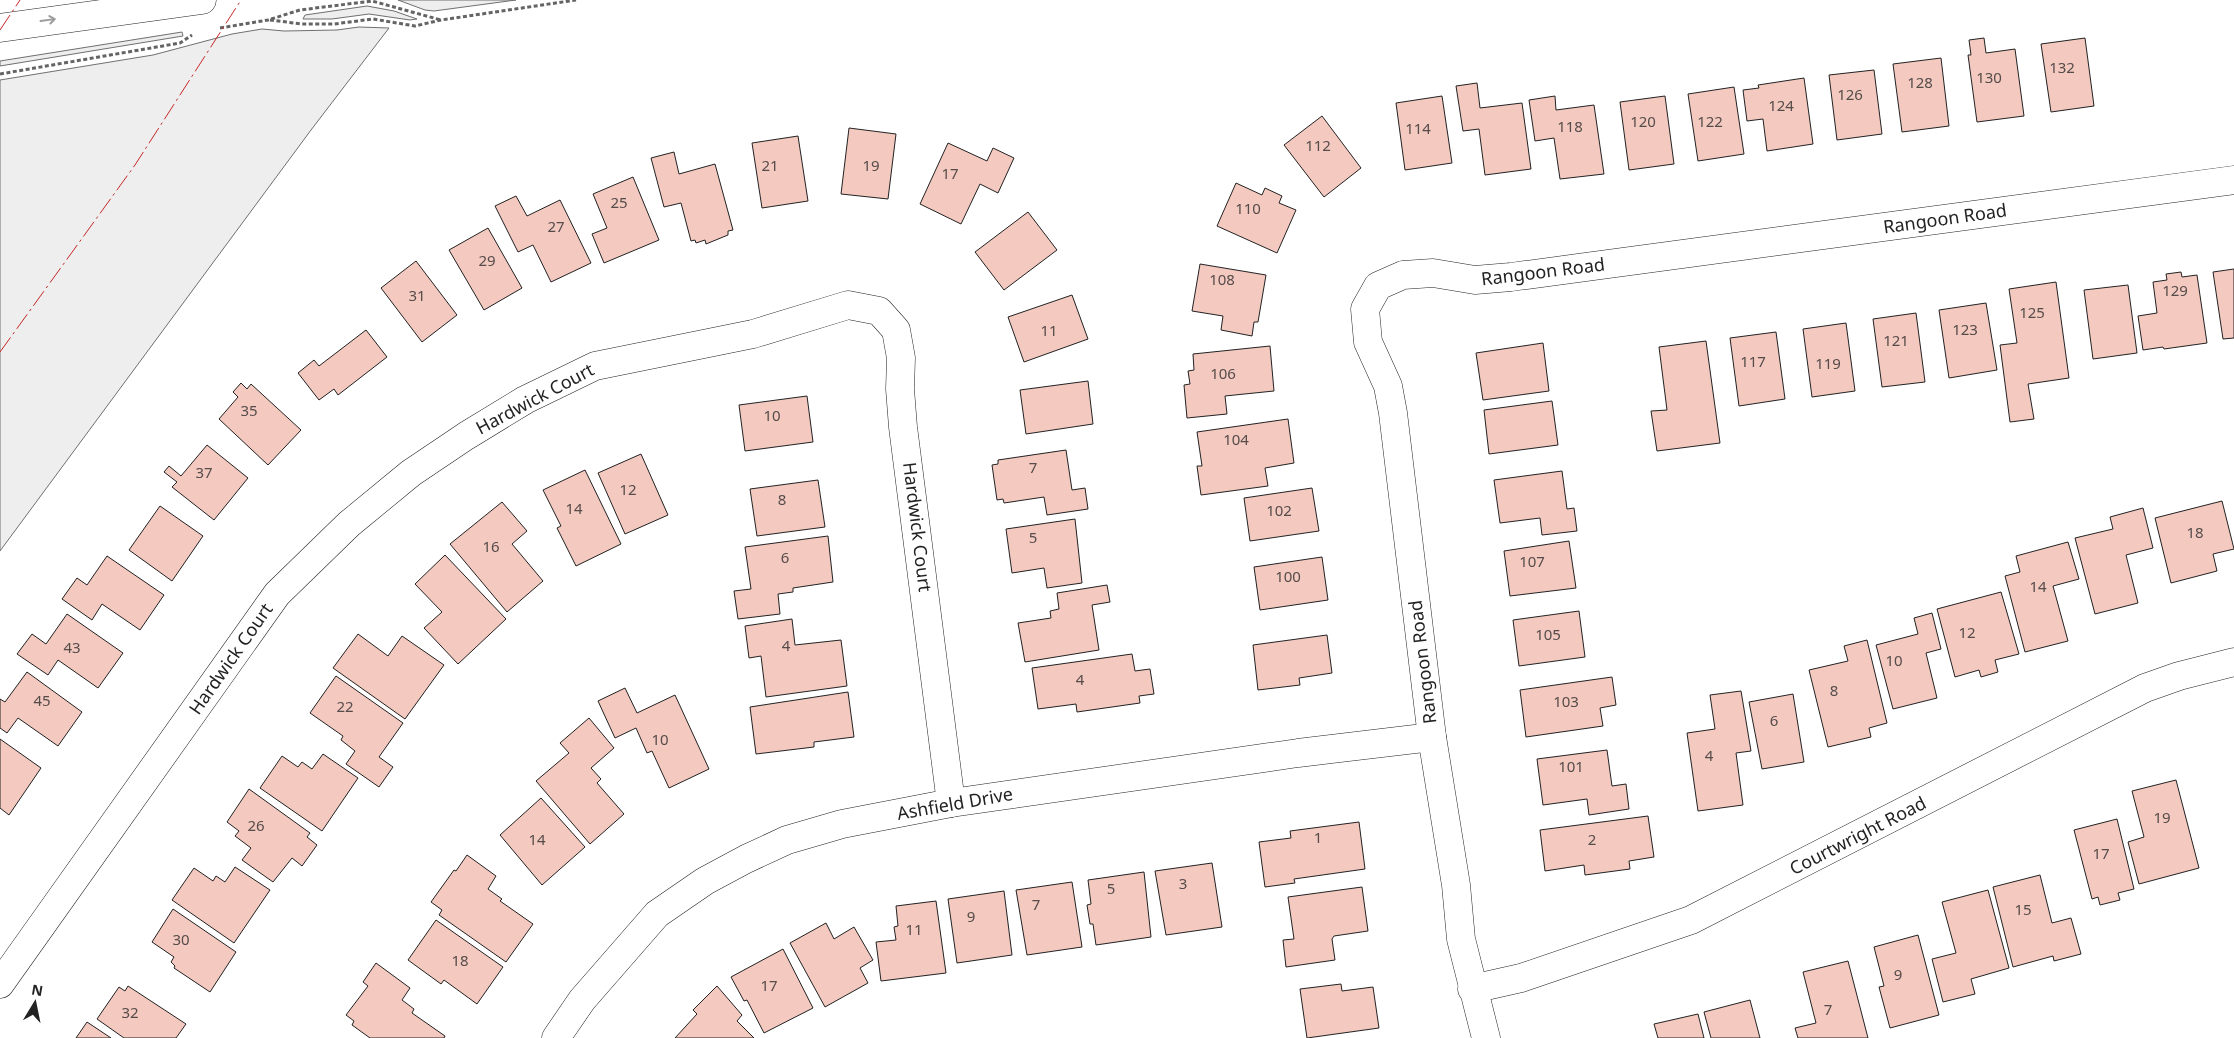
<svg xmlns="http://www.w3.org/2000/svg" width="2234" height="1038" font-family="'Noto Sans',sans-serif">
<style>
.green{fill:#eee;stroke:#6f6f6f}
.building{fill:#f3c9c0;stroke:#222}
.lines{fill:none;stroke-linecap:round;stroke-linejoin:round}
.minor-casing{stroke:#222;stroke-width:29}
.primary-casing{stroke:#222;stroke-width:29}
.path{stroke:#646464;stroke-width:3;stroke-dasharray:4 2.5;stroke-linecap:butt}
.minor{stroke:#fff;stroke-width:28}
.primary{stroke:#fff;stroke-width:28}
.power{stroke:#c62828;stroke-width:1;stroke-dasharray:18 4 2.5 4;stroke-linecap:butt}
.oneway{stroke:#9c9c9c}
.labels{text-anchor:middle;stroke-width:4;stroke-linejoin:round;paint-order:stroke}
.number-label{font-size:15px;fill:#564c4a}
.street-label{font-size:18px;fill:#222;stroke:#fff}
</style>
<rect width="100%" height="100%" fill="#fff"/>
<g class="green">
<polygon points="398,0 516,0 434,11 425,10"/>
<polygon points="367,6 394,11 417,19 410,20 369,14 332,19 303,19 305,15"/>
<polygon points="359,27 389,28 311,130 0,551 0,80 153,55 232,34 262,29 284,31 337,30"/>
<polygon points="182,32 183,36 0,66 0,61"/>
</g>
<g class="building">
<polygon points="1984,38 1986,53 2015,49 2024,116 1977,122 1968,55 1971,55 1969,40"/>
<polygon points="2085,38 2094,106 2051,112 2041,44"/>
<polygon points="1941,58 1949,126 1902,132 1893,64"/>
<polygon points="1874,70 1882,134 1837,140 1829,75"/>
<polygon points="1804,78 1813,144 1767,151 1763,119 1747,121 1743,90 1759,88 1758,85"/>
<polygon points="1477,83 1480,108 1522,103 1531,169 1485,175 1479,129 1463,131 1456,86"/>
<polygon points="1734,87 1744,154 1698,161 1688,94"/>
<polygon points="1442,96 1452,163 1405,170 1396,103"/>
<polygon points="1555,96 1556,110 1594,105 1604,174 1560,179 1554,138 1535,141 1529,100"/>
<polygon points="1665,96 1674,164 1629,170 1620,102"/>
<polygon points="1322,116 1361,168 1324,197 1284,145"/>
<polygon points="849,128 896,134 888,199 841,194"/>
<polygon points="798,136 808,201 762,208 752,143"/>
<polygon points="948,143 987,161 993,148 1014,158 998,193 980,184 961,224 920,204"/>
<polygon points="674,152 679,174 715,164 733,230 728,231 728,235 706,244 705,240 696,243 695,240 691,241 681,203 664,207 651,158"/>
<polygon points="633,177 659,240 604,263 592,234 607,228 593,194"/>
<polygon points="1236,183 1262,195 1265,188 1282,196 1279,203 1296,210 1277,253 1217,226"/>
<polygon points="516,196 527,216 560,200 591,263 551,282 533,245 518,252 495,206"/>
<polygon points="1028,212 1057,250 1004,290 975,252"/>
<polygon points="488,228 522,288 484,310 449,250"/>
<polygon points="416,261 457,315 422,342 381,288"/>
<polygon points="1200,264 1266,275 1258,322 1254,322 1252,336 1221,330 1223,316 1192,311"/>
<polygon points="2234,269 2234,338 2223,339 2213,272"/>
<polygon points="2181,272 2182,277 2197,275 2207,343 2164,349 2163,347 2143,350 2138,316 2157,313 2153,282 2167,280 2166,274"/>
<polygon points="2056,282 2069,378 2028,384 2034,419 2010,422 2000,345 2017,343 2009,289"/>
<polygon points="2128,285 2137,353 2093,359 2084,290"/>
<polygon points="1072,295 1088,339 1024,362 1008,317"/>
<polygon points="1986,303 1997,370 1949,378 1939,310"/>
<polygon points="1916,313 1925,382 1882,387 1873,319"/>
<polygon points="1846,323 1855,391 1812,397 1803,329"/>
<polygon points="366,330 387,357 338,395 334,389 319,400 298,373 314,360 319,366"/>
<polygon points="1776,332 1785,399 1739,406 1730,338"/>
<polygon points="1706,341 1720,443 1657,451 1651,411 1667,410 1659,347"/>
<polygon points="1543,343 1549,391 1483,400 1476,353"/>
<polygon points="1270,346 1274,391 1225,396 1227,414 1187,418 1184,385 1190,384 1188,371 1194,370 1193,354"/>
<polygon points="1088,381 1093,424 1026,434 1020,390"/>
<polygon points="241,383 247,389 251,384 301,430 268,465 219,419 238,397 233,392"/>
<polygon points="807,396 813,442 745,451 739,405"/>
<polygon points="1552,401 1558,445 1489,454 1484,410"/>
<polygon points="1288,419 1294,463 1265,468 1268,486 1201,495 1197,466 1202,466 1197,432"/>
<polygon points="207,445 248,478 214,520 172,487 177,482 164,472 169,466 181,476"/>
<polygon points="1066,450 1072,490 1085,488 1088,509 1047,515 1044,497 1004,503 1003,499 997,500 992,465 998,464 998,460"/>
<polygon points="641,454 668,515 625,534 598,473"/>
<polygon points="585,470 621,544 576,566 557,528 561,526 543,490"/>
<polygon points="1562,471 1567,509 1574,508 1577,531 1542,535 1540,518 1500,523 1494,480"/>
<polygon points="818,480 825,527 757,536 750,489"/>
<polygon points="1312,488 1319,531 1250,541 1244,498"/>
<polygon points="2222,501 2234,549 2213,554 2217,571 2171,583 2155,518"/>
<polygon points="502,502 527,531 512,544 543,581 507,612 450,544"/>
<polygon points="160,506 203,536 172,581 129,550"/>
<polygon points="2143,508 2153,548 2126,555 2138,603 2095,614 2075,538 2113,529 2110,517"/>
<polygon points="1075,519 1082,583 1047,588 1044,568 1012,573 1006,529"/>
<polygon points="828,536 833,582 793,588 793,592 778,594 780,614 738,619 734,591 751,589 745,547"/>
<polygon points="1569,541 1576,588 1510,596 1504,551"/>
<polygon points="2068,542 2079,579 2053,586 2068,641 2025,652 2005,576 2020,572 2016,556"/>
<polygon points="445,555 506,619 458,664 424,628 442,612 415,584"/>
<polygon points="107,556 164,595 140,630 102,604 92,620 62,599 77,578 87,585"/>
<polygon points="1322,557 1328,600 1260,610 1254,567"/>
<polygon points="1107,585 1110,602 1092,605 1099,650 1025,662 1018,623 1051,618 1050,611 1059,609 1057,593"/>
<polygon points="2001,592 2019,654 1995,660 1998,672 1981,677 1979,670 1955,677 1937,609"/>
<polygon points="1579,611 1585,657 1519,666 1513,620"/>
<polygon points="1932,613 1941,649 1926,653 1937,698 1893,709 1876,645 1918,634 1914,618"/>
<polygon points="67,614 123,653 98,688 58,660 48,675 17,654 32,634 46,644"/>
<polygon points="792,619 795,645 841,640 847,686 766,697 761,656 749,658 745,626"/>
<polygon points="358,634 388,656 402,636 444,665 405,719 333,668"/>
<polygon points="1327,635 1332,673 1299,678 1300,685 1258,690 1253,645"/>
<polygon points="1867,640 1887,723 1869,728 1871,737 1828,747 1809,670 1848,661 1844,646"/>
<polygon points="1132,654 1135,671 1150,669 1154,694 1139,696 1140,703 1077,712 1076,704 1038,709 1032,668"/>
<polygon points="27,672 82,712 58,746 18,718 7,733 0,728 0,699 5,702"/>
<polygon points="336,676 403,723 379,757 393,767 379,787 346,764 355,751 341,740 343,736 310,713"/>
<polygon points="1612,677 1616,705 1600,708 1603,726 1526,737 1520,690"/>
<polygon points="625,688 637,713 675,695 709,769 669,788 652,751 647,753 636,728 615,738 598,701"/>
<polygon points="1741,691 1751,751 1736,753 1743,805 1698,811 1687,733 1715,729 1710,695"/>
<polygon points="848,692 854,737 814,742 814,747 756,754 750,707"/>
<polygon points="1793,694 1804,762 1762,769 1749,702"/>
<polygon points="589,718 614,748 591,768 601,779 597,783 624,814 590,844 536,781 569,753 560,743"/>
<polygon points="0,739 41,768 9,815 0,808"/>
<polygon points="1607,750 1612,786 1626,784 1629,809 1589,815 1587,799 1543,805 1537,759"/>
<polygon points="323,754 358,778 322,831 260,788 282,756 298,767 302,762 312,769"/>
<polygon points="2176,780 2199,868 2139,884 2128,842 2144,837 2132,791"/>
<polygon points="249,789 310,833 307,837 317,845 302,866 292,858 273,882 242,860 251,848 235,836 239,831 227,822"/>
<polygon points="541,798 585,847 542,885 500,835"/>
<polygon points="1648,816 1654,857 1629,861 1630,869 1585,875 1584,865 1545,871 1540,830"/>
<polygon points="2117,819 2134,889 2118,893 2120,900 2100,905 2098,897 2092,899 2074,830"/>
<polygon points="1359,822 1365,869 1294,879 1295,883 1265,887 1259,842 1291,838 1290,831"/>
<polygon points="467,855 496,876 488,889 502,899 500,901 533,924 506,962 439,915 442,910 431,902 454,870 456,871"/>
<polygon points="1212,863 1222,927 1166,935 1155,871"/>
<polygon points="235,867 270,890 234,943 172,900 194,868 213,881 216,876 225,882"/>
<polygon points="1144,872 1151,937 1096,945 1093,924 1090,924 1087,905 1091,904 1088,880"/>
<polygon points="2040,875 2052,923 2071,918 2081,954 2054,961 2053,956 2013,967 1993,887"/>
<polygon points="1072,882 1082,947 1027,955 1016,890"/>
<polygon points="1362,887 1368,931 1334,936 1332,939 1335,960 1286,967 1283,940 1294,939 1288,897"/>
<polygon points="1988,890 2009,968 1971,979 1975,994 1943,1002 1932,959 1956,953 1942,902"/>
<polygon points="1004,891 1012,955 957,963 948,899"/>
<polygon points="936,901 946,973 881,981 876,942 896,940 894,927 898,926 896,906"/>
<polygon points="173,909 236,952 210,992 174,968 175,966 171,962 174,957 152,942"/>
<polygon points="436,920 503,967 477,1004 444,980 441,984 408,960"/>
<polygon points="826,923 834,939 854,927 873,960 860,968 868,983 825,1007 790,943"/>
<polygon points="1918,935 1939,1015 1890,1028 1879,987 1884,986 1874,947"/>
<polygon points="783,949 813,1008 764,1033 747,1000 744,1001 731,977"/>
<polygon points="1848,961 1868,1038 1798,1038 1795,1028 1816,1023 1803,972"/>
<polygon points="376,963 410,988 402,1000 414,1009 412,1013 445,1036 444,1038 370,1038 352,1025 354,1021 346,1015 368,986 363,982"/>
<polygon points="1341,984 1342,991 1373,987 1379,1028 1307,1038 1300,989"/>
<polygon points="128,986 186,1024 176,1038 124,1038 97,1019 119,987 125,991"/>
<polygon points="717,986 742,1015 737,1021 754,1038 675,1038 697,1014 693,1010"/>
<polygon points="1750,1000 1760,1038 1711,1038 1704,1012"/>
<polygon points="1698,1014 1704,1038 1658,1038 1654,1024"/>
<polygon points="87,1022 111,1038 76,1038"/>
</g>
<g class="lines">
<g class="minor-casing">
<g id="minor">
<polyline points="0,984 277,594 349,524 411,473 466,436 525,400 595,366 753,334 848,305 879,311 896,330 901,358 900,389 903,427 951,803"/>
<polyline points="1472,989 1521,978 1691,920 2145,688 2179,676 2234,662"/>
<polyline points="556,1038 582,1000 657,914 705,881 746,859 787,840 842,824 951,803 1298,753 1432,737"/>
<polyline points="1486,1038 1461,939 1456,885 1432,737 1393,413 1388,386 1368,342 1365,309 1378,286 1403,275 1433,273 1475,280 1511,277 2234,180"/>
</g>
</g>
<g class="primary-casing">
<polyline id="primary" points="0,28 202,0"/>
</g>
<g class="path">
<polyline points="270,20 302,24 334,24 373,19 415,26 441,20 576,0"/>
<polyline points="220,28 268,20 300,10 372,1 441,20"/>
<polyline points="0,74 180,43 192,35"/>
</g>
<use href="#minor" class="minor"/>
<use href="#primary" class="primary"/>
<g class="power">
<polyline points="0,30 20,0"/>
<polyline points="0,352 135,165 241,0"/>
</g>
</g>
<defs><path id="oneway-shaft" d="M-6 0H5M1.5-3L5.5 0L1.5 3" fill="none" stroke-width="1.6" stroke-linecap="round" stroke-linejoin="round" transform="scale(1.25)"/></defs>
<use class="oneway" href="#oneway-shaft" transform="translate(48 20) rotate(-8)"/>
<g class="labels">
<g class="number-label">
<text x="2062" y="73">132</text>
<text x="1989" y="83">130</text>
<text x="1920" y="88">128</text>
<text x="1850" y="100">126</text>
<text x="1781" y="111">124</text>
<text x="1643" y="127">120</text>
<text x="1710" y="127">122</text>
<text x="1570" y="132">118</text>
<text x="1418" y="134">114</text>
<text x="1318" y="151">112</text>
<text x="770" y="171">21</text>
<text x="871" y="171">19</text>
<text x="950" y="179">17</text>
<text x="619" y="208">25</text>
<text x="1248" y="214">110</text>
<text x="556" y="232">27</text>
<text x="487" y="266">29</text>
<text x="1222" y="285">108</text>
<text x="2175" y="296">129</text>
<text x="417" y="301">31</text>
<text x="2032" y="318">125</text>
<text x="1965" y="335">123</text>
<text x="1049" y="336">11</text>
<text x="1896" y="346">121</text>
<text x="1753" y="367">117</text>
<text x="1828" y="369">119</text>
<text x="1223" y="379">106</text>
<text x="249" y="416">35</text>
<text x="772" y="421">10</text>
<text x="1236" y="445">104</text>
<text x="1033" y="473">7</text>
<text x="204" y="478">37</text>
<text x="628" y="495">12</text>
<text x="782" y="505">8</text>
<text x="574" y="514">14</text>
<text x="1279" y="516">102</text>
<text x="2195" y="538">18</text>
<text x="1033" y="543">5</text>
<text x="491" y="552">16</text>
<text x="785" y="563">6</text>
<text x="1532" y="567">107</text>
<text x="1288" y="582">100</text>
<text x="2038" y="592">14</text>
<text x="1967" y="638">12</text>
<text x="1548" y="640">105</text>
<text x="786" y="651">4</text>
<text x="72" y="653">43</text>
<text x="1894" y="666">10</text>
<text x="1080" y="685">4</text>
<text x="1834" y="696">8</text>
<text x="42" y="706">45</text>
<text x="1566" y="707">103</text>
<text x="345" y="712">22</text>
<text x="1774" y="726">6</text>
<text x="660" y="745">10</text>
<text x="1709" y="761">4</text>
<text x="1571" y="772">101</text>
<text x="2162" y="823">19</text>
<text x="256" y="831">26</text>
<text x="1318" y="843">1</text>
<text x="537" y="845">14</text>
<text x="1592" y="845">2</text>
<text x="2101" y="859">17</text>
<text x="1183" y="889">3</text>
<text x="1111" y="894">5</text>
<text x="1036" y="910">7</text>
<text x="2023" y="915">15</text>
<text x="971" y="922">9</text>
<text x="914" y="935">11</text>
<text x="181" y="945">30</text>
<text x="460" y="966">18</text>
<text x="1898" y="980">9</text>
<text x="769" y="991">17</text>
<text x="1828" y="1015">7</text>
<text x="130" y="1018">32</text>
</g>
<g class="street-label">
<text transform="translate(1945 219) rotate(-8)" y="6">Rangoon Road</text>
<text transform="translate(1543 272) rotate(-7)" y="6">Rangoon Road</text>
<text transform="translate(535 399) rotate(-28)" y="6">Hardwick Court</text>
<text transform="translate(917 527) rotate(83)" y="6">Hardwick Court</text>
<text transform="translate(231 659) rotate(-55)" y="6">Hardwick Court</text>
<text transform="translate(1423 662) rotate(-97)" y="6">Rangoon Road</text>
<text transform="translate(955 804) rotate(-10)" y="6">Ashfield Drive</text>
<text transform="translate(1858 836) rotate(-27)" y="6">Courtwright Road</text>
</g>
</g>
<g transform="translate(35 1003) rotate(10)" stroke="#ffffff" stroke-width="4" paint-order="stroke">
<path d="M0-4L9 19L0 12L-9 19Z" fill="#222222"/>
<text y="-8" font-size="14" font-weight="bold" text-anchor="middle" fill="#222222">N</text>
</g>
</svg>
